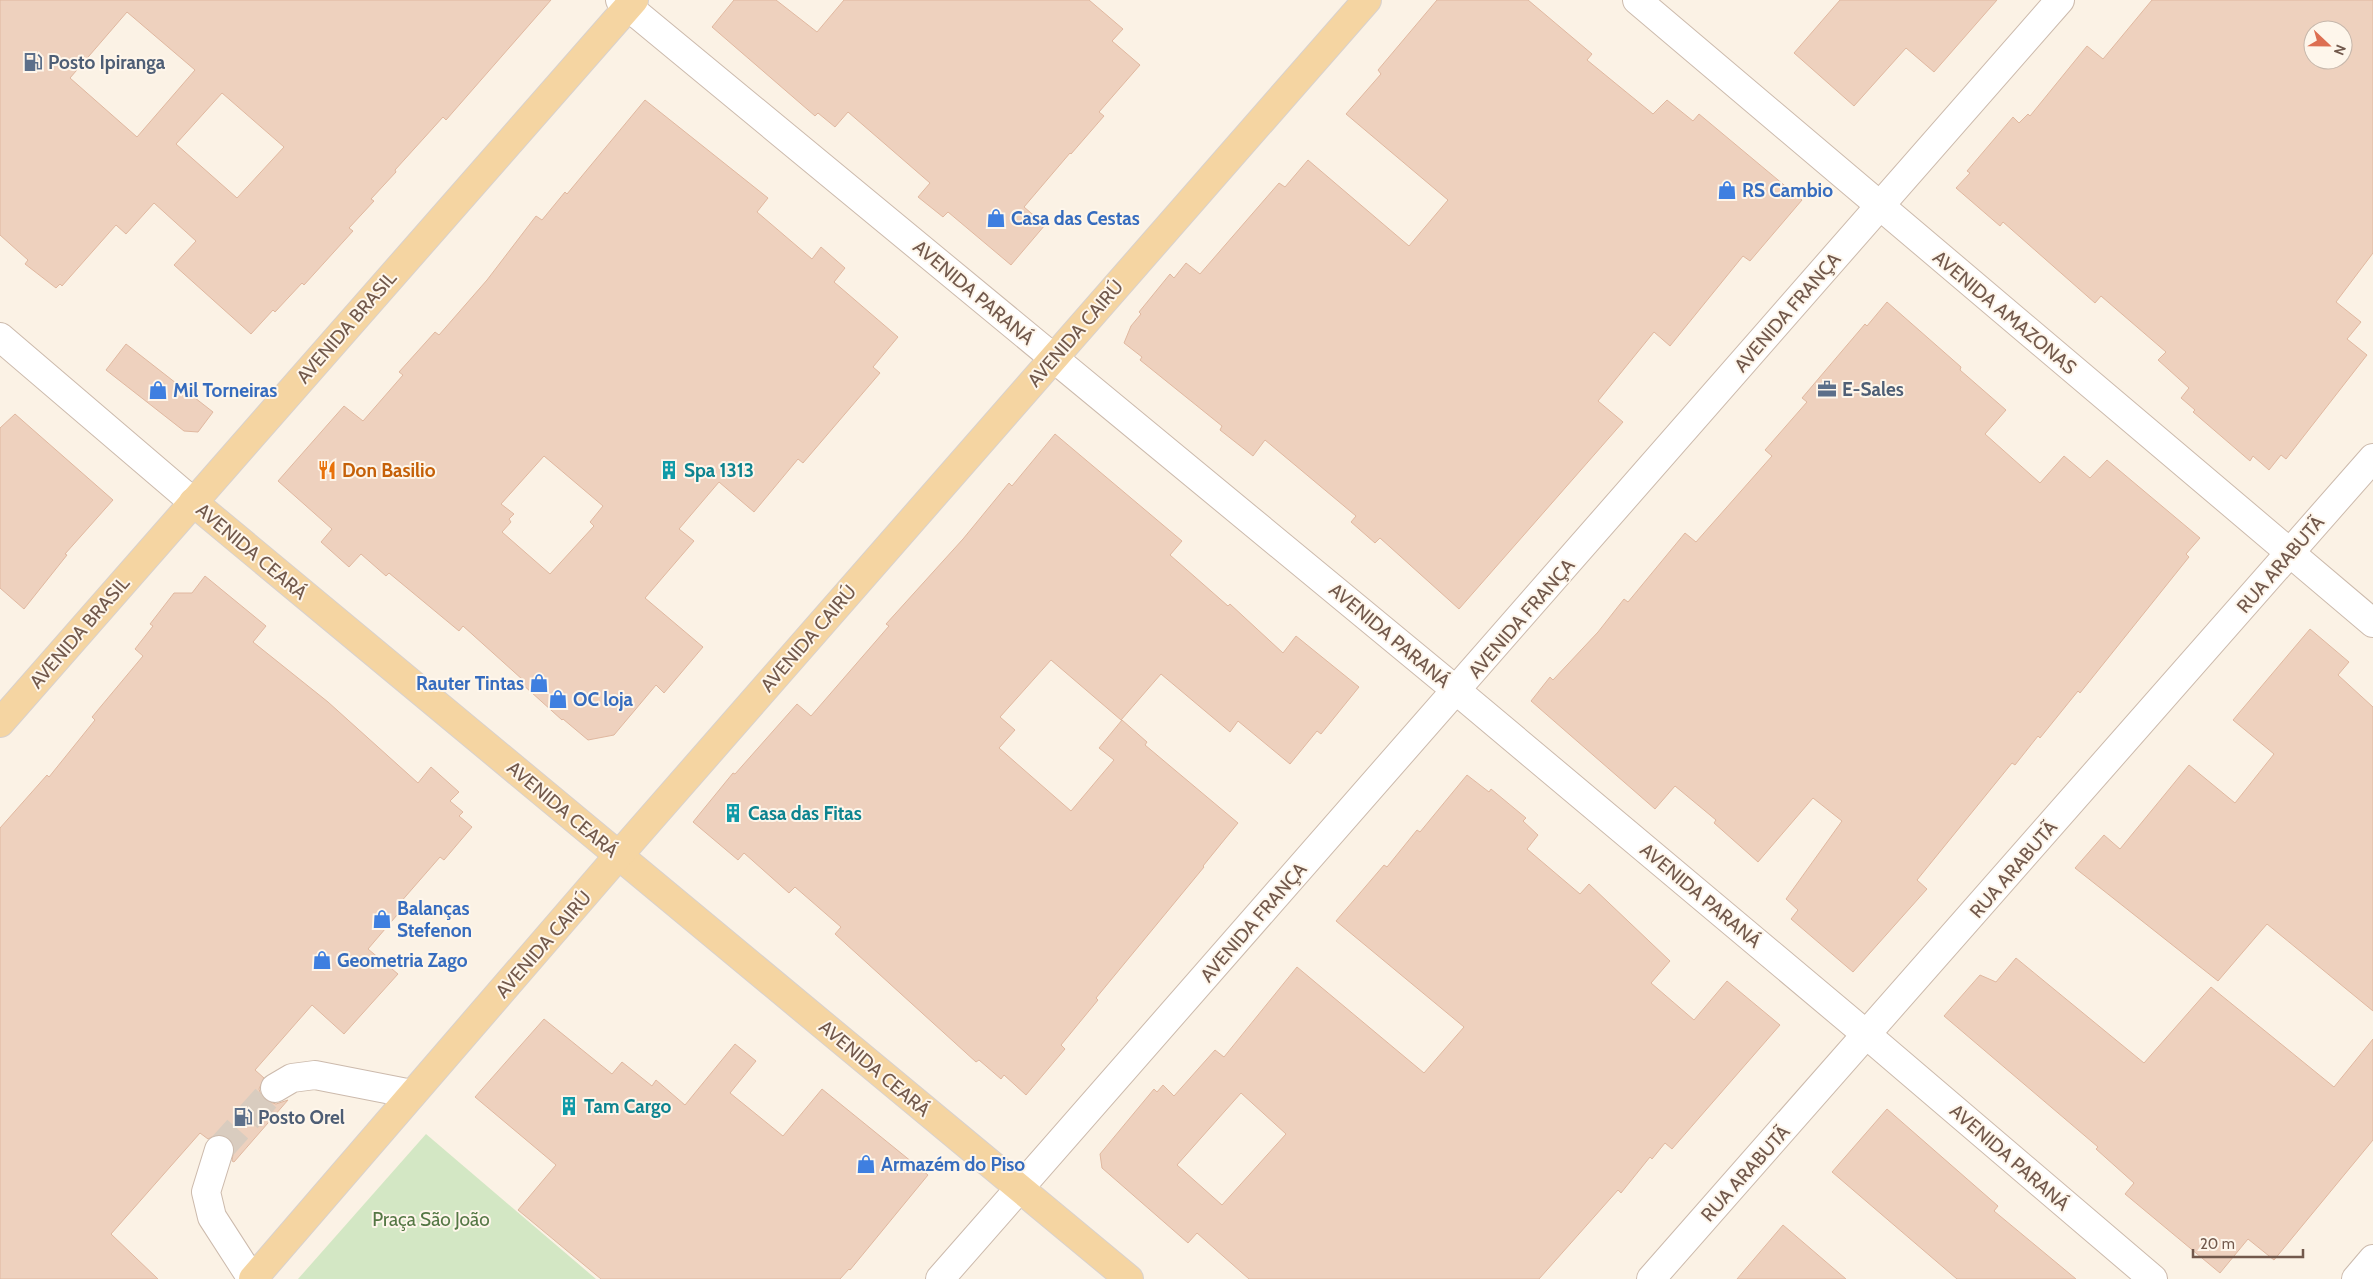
<svg xmlns="http://www.w3.org/2000/svg" width="2373" height="1279" font-family="Cabin,sans-serif">
<style>
.green{fill:#d3e7c4}
.building{fill:#eed1be;stroke:#e0b8a0;fill-rule:evenodd}
.lines{fill:none;stroke-linecap:round;stroke-linejoin:round}
.minor-tunnel{stroke:#d9ccbf;stroke-width:28;stroke-dasharray:28 14;stroke-linecap:butt}
.minor-casing{stroke:#ccbaac;stroke-width:30}
.major-casing{stroke:#d8d1cd;stroke-width:30}
.minor{stroke:#fff;stroke-width:28}
.major{stroke:#f5d5a2;stroke-width:28}
.labels{text-anchor:middle;stroke-width:4;stroke-linejoin:round;paint-order:stroke}
.service-label{font-size:19px;font-weight:bold;fill:#4e5e75;stroke:#fef6eb;text-anchor:start}
.shop-label{font-size:19px;font-weight:bold;fill:#366cbe;stroke:#fef6eb;text-anchor:start}
.street-label{font-size:19px;fill:#72594c;stroke:#fef6eb}
.food-label{font-size:19px;font-weight:bold;fill:#c56008;stroke:#fef6eb;text-anchor:start}
.culture-label{font-size:19px;font-weight:bold;fill:#0d838f;stroke:#fef6eb;text-anchor:start}
.park-label{font-size:19px;fill:#547744;stroke:#fef6eb}
</style>
<rect width="100%" height="100%" fill="#fbf2e5"/>
<polygon class="green" points="426,1134 596,1279 298,1279"/>
<g class="building">
<path d="M 0,0 L 551,0 L 446,120 L 443,117 L 395,170 L 396,172 L 371,199 L 374,201 L 349,228 L 353,231 L 304,285 L 302,283 L 275,312 L 273,310 L 251,334 L 174,265 L 196,241 L 154,203 L 126,234 L 116,225 L 62,286 L 60,284 L 56,288 L 25,264 L 28,260 L 0,235 ZM 127,12 L 195,70 L 137,137 L 70,78 ZM 222,93 L 284,147 L 237,198 L 176,144 Z"/>
<polygon points="734,0 776,0 817,32 844,0 1089,0 1123,29 1112,41 1140,65 1099,112 1104,116 1071,154 1070,153 1024,207 1045,225 1011,265 948,212 943,217 918,197 930,183 848,112 835,127 818,113 815,116 712,27"/>
<polygon points="1437,0 1528,0 1592,54 1587,60 1653,114 1667,100 1693,121 1699,114 1802,200 1750,261 1743,256 1670,346 1654,332 1598,401 1623,422 1459,609 1380,538 1375,543 1351,522 1356,516 1265,440 1253,456 1220,430 1222,426 1140,360 1142,357 1124,343 1131,326 1141,314 1139,312 1170,274 1174,278 1186,263 1200,274 1279,183 1285,187 1308,160 1409,246 1448,200 1346,114 1381,74 1378,70"/>
<polygon points="1840,0 1997,0 1934,72 1906,48 1854,106 1794,53"/>
<path d="M 2152,0 L 2373,0 L 2373,253 L 2336,302 L 2361,322 L 2347,339 L 2367,355 L 2286,459 L 2281,455 L 2269,470 L 2253,456 L 2250,461 L 2193,412 L 2195,410 L 2181,398 L 2189,388 L 2158,360 L 2166,352 L 2101,296 L 2095,303 L 2003,222 L 2000,226 L 1956,188 L 1970,173 L 1967,171 L 2013,117 L 2019,123 L 2028,114 L 2030,116 L 2087,46 L 2103,59 ZM 2313,30 L 2343,30 L 2343,60 L 2313,60 Z"/>
<path d="M 645,100 L 768,198 L 757,212 L 812,259 L 821,247 L 845,268 L 834,282 L 898,337 L 873,367 L 880,373 L 803,463 L 798,459 L 754,512 L 719,482 L 679,529 L 694,541 L 645,598 L 703,647 L 664,693 L 656,685 L 614,735 L 588,740 L 563,719 L 562,720 L 521,683 L 523,680 L 463,626 L 459,631 L 389,573 L 386,576 L 361,554 L 349,567 L 321,542 L 332,529 L 278,481 L 344,406 L 363,421 L 403,375 L 399,372 L 435,332 L 439,335 L 487,280 L 536,216 L 542,220 L 565,192 L 567,194 ZM 544,456 L 603,506 L 590,522 L 594,526 L 550,574 L 502,532 L 511,522 L 509,519 L 514,514 L 501,504 Z"/>
<polygon points="1887,302 1961,367 1960,370 2006,410 1985,434 2040,483 2064,456 2090,478 2107,460 2200,538 2186,554 2189,557 2080,693 2078,691 2040,738 2038,736 2015,765 2012,763 1917,880 1927,889 1853,972 1791,919 1798,910 1786,899 1842,821 1813,798 1758,862 1714,823 1716,820 1675,786 1655,809 1531,701 1550,677 1553,680 1598,632 1624,599 1628,602 1685,533 1696,542 1772,456 1765,450 1807,402 1802,398 1865,324 1867,326"/>
<polygon points="126,344 213,412 198,432 184,431 106,370"/>
<polygon points="15,414 113,500 65,554 67,555 24,609 0,588 0,428"/>
<polygon points="1055,434 1182,541 1170,555 1228,606 1230,604 1283,653 1296,636 1359,687 1321,734 1317,731 1290,764 1238,721 1230,732 1161,674 1121,720 1051,660 1000,717 1015,730 999,748 1071,811 1114,760 1099,748 1122,720 1147,742 1145,745 1238,823 1203,866 1204,867 1096,998 1098,1000 1061,1045 1065,1049 1026,1095 1004,1075 1001,1079 979,1060 976,1062 835,934 841,927 795,887 789,893 744,853 738,860 693,822 733,773 735,774 797,704 811,716 889,626 886,624 963,539 1009,483 1012,486"/>
<polygon points="205,576 266,626 253,642 328,702 418,783 431,767 459,792 450,801 463,812 459,816 472,827 444,860 440,857 399,904 403,908 368,949 398,974 344,1034 312,1005 255,1070 264,1078 259,1089 261,1095 267,1101 276,1104 288,1100 234,1162 232,1161 234,1147 230,1139 223,1135 216,1135 208,1139 200,1133 111,1234 158,1279 0,1279 0,828 47,775 49,777 95,720 92,717 143,656 135,649 153,626 150,624 174,593 192,593"/>
<polygon points="2310,629 2349,662 2338,675 2373,707 2373,1011 2267,924 2218,981 2075,868 2104,835 2120,849 2189,765 2235,803 2274,754 2233,720"/>
<path d="M 1467,775 L 1489,792 L 1491,789 L 1526,818 L 1523,821 L 1538,835 L 1527,849 L 1580,894 L 1589,884 L 1670,961 L 1651,983 L 1694,1020 L 1727,981 L 1780,1025 L 1672,1149 L 1665,1143 L 1652,1159 L 1650,1157 L 1621,1193 L 1618,1190 L 1539,1279 L 1249,1279 L 1197,1233 L 1188,1243 L 1102,1168 L 1100,1154 L 1154,1089 L 1157,1092 L 1163,1085 L 1174,1096 L 1215,1050 L 1224,1057 L 1297,967 L 1424,1073 L 1464,1027 L 1336,921 L 1384,865 L 1387,867 L 1417,830 L 1420,832 ZM 1241,1093 L 1286,1134 L 1222,1205 L 1177,1165 Z"/>
<polygon points="2016,958 2144,1063 2211,987 2334,1087 2373,1039 2373,1140 2274,1260 2248,1239 2220,1273 2125,1194 2134,1183 2096,1149 2098,1147 1944,1016 1980,975 1996,982"/>
<polygon points="544,1019 612,1074 622,1062 652,1086 656,1080 685,1105 735,1044 756,1061 730,1093 783,1136 822,1089 928,1175 850,1270 849,1269 840,1279 601,1279 518,1210 556,1165 475,1097"/>
<polygon points="1887,1109 1998,1206 1994,1211 2076,1279 1957,1279 1832,1172"/>
<polygon points="1783,1225 1846,1279 1737,1279"/>
</g>
<g class="lines">
<polyline class="minor-tunnel" points="219,1150 275,1088"/>
<g class="minor-casing">
<g id="minor">
<polyline points="620,0 1457,691 1867,1035 2153,1279"/>
<polyline points="1637,0 2373,623"/>
<polyline points="0,337 193,502"/>
<polyline points="275,1088 292,1078 315,1075 412,1094"/>
<polyline points="219,1150 206,1192 212,1217 252,1279"/>
<polyline points="940,1279 2060,0"/>
<polyline points="1651,1279 2373,458"/>
<polyline points="2356,1279 2373,1259"/>
</g>
</g>
<g class="major-casing">
<g id="major">
<polyline points="193,502 1129,1279"/>
<polyline points="0,723 634,0"/>
<polyline points="253,1279 619,855 1367,0"/>
</g>
</g>
<use href="#minor" class="minor"/>
<use href="#major" class="major"/>
</g>
<defs>
<g id="fuel-bare" transform="scale(1.5)"><path d="M-5.5-6h7V0h2V4h1.3V-2.5L3-4.5l.8-.8L6-3V5H2.5V1h-1V6h-7ZM-4.2-4.7v3.2H.2V-4.7Z" fill="#5c6f8a" stroke="#fef6eb" stroke-width="2.5" paint-order="stroke"/></g>
<g id="shop-bare" transform="scale(1.5)"><path d="M-5-2.5h2.3a2.7 3.5 0 0 1 5.4 0H5L5.5 6h-11ZM-1.5-2.5h3a1.5 2.3 0 0 0-3 0Z" fill="#3f7fe0" stroke="#fef6eb" stroke-width="2.5" paint-order="stroke"/></g>
<g id="office-bare" transform="scale(1.5)"><path d="M-6-3h4V-5.5h4V-3h4V5H-6ZM-1-4.5V-3h2v-1.5ZM-6 0V1H6V0Z" fill="#5c6f8a" stroke="#fef6eb" stroke-width="2.5" paint-order="stroke"/></g>
<g id="restaurant-bare" transform="scale(1.5)"><path d="M-5-6h1v4h1v-4h1v4h1v-4h1v5L-1.5 .5V6h-2V.5L-5-1ZM5-6V6H3V1.5H1.5Q1.5-4 5-6Z" fill="#e8710a" stroke="#fef6eb" stroke-width="2.5" paint-order="stroke"/></g>
<g id="building-bare" transform="scale(1.5)"><path d="M-4-6H4V6H1V3H-1V6H-4ZM-2.5-4.3h1.7v1.8h-1.7ZM.8-4.3h1.7v1.8H.8ZM-2.5-1h1.7V.8h-1.7ZM.8-1h1.7V.8H.8Z" fill="#0f9aa8" stroke="#fef6eb" stroke-width="2.5" paint-order="stroke"/></g>
</defs>
<g fill-rule="evenodd">
<use href="#fuel-bare" x="33" y="62"/>
<use href="#shop-bare" x="1727" y="190"/>
<use href="#shop-bare" x="996" y="218"/>
<use href="#office-bare" x="1827" y="389"/>
<use href="#shop-bare" x="158" y="390"/>
<use href="#restaurant-bare" x="327" y="470"/>
<use href="#building-bare" x="669" y="470"/>
<use href="#shop-bare" x="539" y="683"/>
<use href="#shop-bare" x="558" y="699"/>
<use href="#building-bare" x="733" y="813"/>
<use href="#shop-bare" x="382" y="919"/>
<use href="#shop-bare" x="322" y="960"/>
<use href="#building-bare" x="569" y="1106"/>
<use href="#fuel-bare" x="243" y="1117"/>
<use href="#shop-bare" x="866" y="1164"/>
</g>
<g class="labels">
<g class="service-label">
<text x="48" y="69">Posto Ipiranga</text>
<text x="1842" y="396">E-Sales</text>
<text x="258" y="1124">Posto Orel</text>
</g>
<g class="shop-label">
<text x="1742" y="197">RS Cambio</text>
<text x="1011" y="225">Casa das Cestas</text>
<text x="173" y="397">Mil Torneiras</text>
<text x="524" y="690" text-anchor="end">Rauter Tintas</text>
<text x="573" y="706">OC loja</text>
<text x="397" y="915">Balanças<tspan x="397" dy="22">Stefenon</tspan></text>
<text x="337" y="967">Geometria Zago</text>
<text x="881" y="1171">Armazém do Piso</text>
</g>
<g class="street-label">
<text transform="translate(974 292) rotate(40)" y="7">AVENIDA PARANÁ</text>
<text transform="translate(1787 312) rotate(-49)" y="7">AVENIDA FRANÇA</text>
<text transform="translate(2005 312) rotate(40)" y="7">AVENIDA AMAZONAS</text>
<text transform="translate(346 327) rotate(-49)" y="7">AVENIDA BRASIL</text>
<text transform="translate(1075 333) rotate(-49)" y="7">AVENIDA CAIRÚ</text>
<text transform="translate(252 551) rotate(40)" y="7">AVENIDA CEARÁ</text>
<text transform="translate(2280 564) rotate(-49)" y="7">RUA ARABUTÃ</text>
<text transform="translate(1521 618) rotate(-49)" y="7">AVENIDA FRANÇA</text>
<text transform="translate(79 632) rotate(-49)" y="7">AVENIDA BRASIL</text>
<text transform="translate(1390 635) rotate(40)" y="7">AVENIDA PARANÁ</text>
<text transform="translate(808 638) rotate(-49)" y="7">AVENIDA CAIRÚ</text>
<text transform="translate(563 809) rotate(40)" y="7">AVENIDA CEARÁ</text>
<text transform="translate(2013 869) rotate(-49)" y="7">RUA ARABUTÃ</text>
<text transform="translate(1701 895) rotate(40)" y="7">AVENIDA PARANÁ</text>
<text transform="translate(1253 922) rotate(-49)" y="7">AVENIDA FRANÇA</text>
<text transform="translate(543 944) rotate(-49)" y="7">AVENIDA CAIRÚ</text>
<text transform="translate(875 1068) rotate(40)" y="7">AVENIDA CEARÁ</text>
<text transform="translate(2010 1157) rotate(41)" y="7">AVENIDA PARANÁ</text>
<text transform="translate(1745 1173) rotate(-48)" y="7">RUA ARABUTÃ</text>
</g>
<g class="food-label">
<text x="342" y="477">Don Basilio</text>
</g>
<g class="culture-label">
<text x="684" y="477">Spa 1313</text>
<text x="748" y="820">Casa das Fitas</text>
<text x="584" y="1113">Tam Cargo</text>
</g>
<g class="park-label">
<text x="431" y="1226">Praça São João</text>
</g>
</g>
<g transform="translate(2328 45) rotate(112)"><circle r="24" fill="#fef6eb" stroke="#c6b7ab"/>
<path d="M0-4L9 19L0 12L-9 19Z" fill="#dd6f52"/>
<text y="-8" font-size="14" font-weight="bold" text-anchor="middle" fill="#72594c">N</text>
</g>
<path d="M2193 1249v8h110v-8" fill="none" stroke="#72594c" stroke-width="2.5"/>
<text x="2200" y="1249" font-size="15" fill="#72594c" stroke="#fef6eb" stroke-width="4" paint-order="stroke">20 m</text>
</svg>
